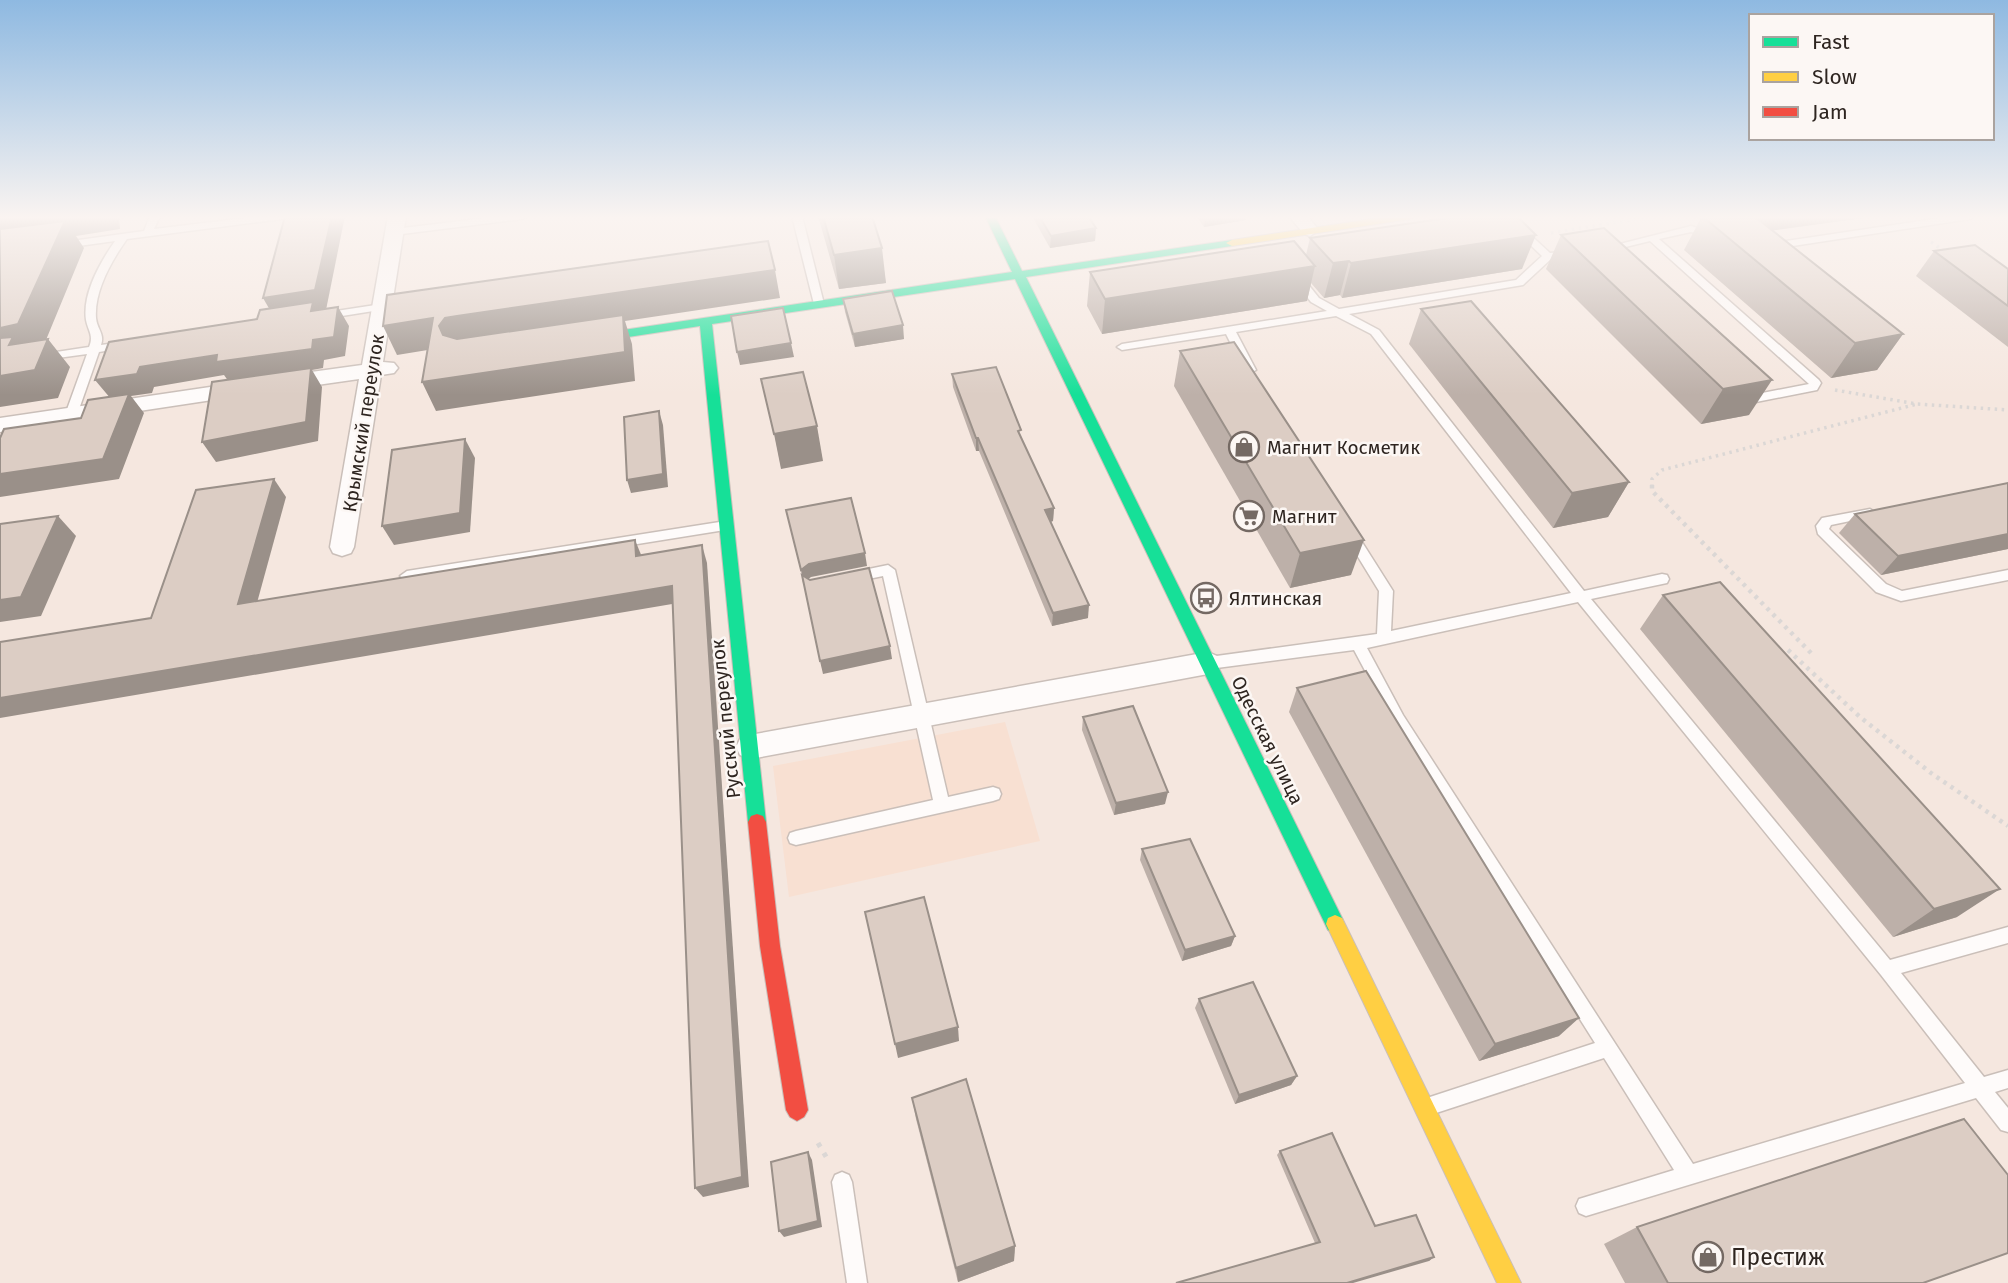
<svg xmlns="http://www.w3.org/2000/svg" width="2008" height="1283" font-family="'Fira Sans',sans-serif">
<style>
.built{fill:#f8e0d2}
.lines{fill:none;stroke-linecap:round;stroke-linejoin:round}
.lane-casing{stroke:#cabfb9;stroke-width:3}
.street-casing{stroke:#cabfb9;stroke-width:3}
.fast-casing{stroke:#cabfb9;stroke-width:2}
.slow-casing{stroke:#cabfb9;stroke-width:2}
.jam-casing{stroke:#cabfb9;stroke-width:2}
.path-far2{stroke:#dbd7d5;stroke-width:3.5;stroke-dasharray:2.5 4.5;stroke-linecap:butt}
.path-far1{stroke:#dbd7d5;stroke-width:4.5;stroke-dasharray:3.5 5;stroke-linecap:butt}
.path{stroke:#dbd7d5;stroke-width:5;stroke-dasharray:4.5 7;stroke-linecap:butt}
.lane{fill:#fefbfa;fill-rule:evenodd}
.street{fill:#fefbfa;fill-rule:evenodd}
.fast{fill:#16e098;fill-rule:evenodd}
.slow{fill:#ffcf43;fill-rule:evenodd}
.jam{fill:#f24e42;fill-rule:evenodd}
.wall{fill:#bdb0a9}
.shaded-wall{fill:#9a9089}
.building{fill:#dccdc4;stroke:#9a9089;stroke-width:2}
.labels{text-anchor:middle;stroke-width:5;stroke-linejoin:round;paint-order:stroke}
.street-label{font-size:19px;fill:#2e2520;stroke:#fcf7f4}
.poi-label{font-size:19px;fill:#2e2520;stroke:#fcf7f4;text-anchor:start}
.near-poi-label{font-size:23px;fill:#2e2520;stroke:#fcf7f4;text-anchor:start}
</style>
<rect width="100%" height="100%" fill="#f5e7df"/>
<polygon class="built" points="1005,722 1040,841 789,897 773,766"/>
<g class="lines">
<g class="lane-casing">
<g id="lane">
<path d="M 150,216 L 160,216 L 154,229 L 263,216 L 287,216 L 282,219 L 127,239 C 112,260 94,291 96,318 C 97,329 105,334 101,345 L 123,342 L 128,345 L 123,348 L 99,352 L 77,415 L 71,419 L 67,418 L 65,415 L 87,354 L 43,360 L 37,357 L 43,354 L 89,347 C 94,335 88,331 86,320 C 82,294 101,261 115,241 L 64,248 L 59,245 L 64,242 L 144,231 Z"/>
<polygon points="503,216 528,216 523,219 394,235 389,232 394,229"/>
<polygon points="792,216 802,216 824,304 823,306 819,307 814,304"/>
<path d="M 1500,216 L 1510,216 L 1550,253 L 1571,251 L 1576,254 L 1571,257 L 1551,259 L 1523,285 L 1349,314 L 1379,330 L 1584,591 L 1662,574 L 1667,575 L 1669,579 L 1667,583 L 1591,599 L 1890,960 L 2008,927 L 2008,943 L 1901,973 L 1984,1077 L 2008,1070 L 2008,1088 L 1995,1092 L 2008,1108 L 2008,1132 L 2001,1130 L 1976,1098 L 1586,1216 L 1579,1213 L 1576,1206 L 1579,1199 L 1674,1170 L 1604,1058 L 1430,1115 L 1423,1113 L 1421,1106 L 1423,1099 L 1430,1097 L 1595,1043 L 1393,723 L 1354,650 L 1209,669 L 1204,667 L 1202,663 L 1204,659 L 1209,657 L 1377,634 L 1379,591 L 1344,534 L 1350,529 L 1355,531 L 1393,591 L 1391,631 L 1571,593 L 1371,334 L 1336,316 L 1236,332 L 1256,370 L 1250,373 L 1244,370 L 1226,334 L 1122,350 L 1117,347 L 1122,344 L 1327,311 L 1311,302 L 1294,280 L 1299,277 L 1303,278 L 1319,298 L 1339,309 L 1516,280 L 1542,256 ZM 1578,602 L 1881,975 L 1965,1083 L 1693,1164 L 1403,715 L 1367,648 Z"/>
<polygon points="1954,216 1975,216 1970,219 1786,247 1770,246 1765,243 1770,240 1786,241"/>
<polygon points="1691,226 1718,234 1713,237 1691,232 1659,239 1819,380 1821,383 1817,390 1756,402 1739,396 1739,390 1743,389 1757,394 1809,384 1650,241 1605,252 1600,249"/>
<polygon points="382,304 386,305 386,309 323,319 318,316 323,313"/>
<polygon points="1870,509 1876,513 1874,516 1831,525 1829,529 1886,584 1902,591 2008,570 2008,580 1901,601 1876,592 1818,534 1816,526 1822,518"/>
<polygon points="726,521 732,526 731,529 407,581 400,576 407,571"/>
<polygon points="888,565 895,570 948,797 993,787 999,789 1001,794 999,799 993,801 796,845 790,843 788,838 790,833 796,831 933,800 883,576 854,582 847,577 854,572"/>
<polygon points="842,1172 849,1175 852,1182 867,1283 847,1283 832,1182 835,1175"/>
</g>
</g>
<g class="street-casing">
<g id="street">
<polygon points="388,216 406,216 383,362 394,363 398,368 394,373 381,375 354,547 351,553 342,556 333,553 330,547 359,379 282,390 274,388 271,383 274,378 282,376 362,365"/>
<polygon points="1289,216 1307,216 1319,230 1310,236 1304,234"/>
<polygon points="244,382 252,384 255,389 252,394 0,432 0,418"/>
<polygon points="1208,652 1217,656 1221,663 1217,670 1208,674 750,759 740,755 736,747 740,739 750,735"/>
</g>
</g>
<g class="fast-casing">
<polygon id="fast" points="985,216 995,216 1022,271 1232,240 1238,243 1232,246 1026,277 1342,918 1344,924 1342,930 1335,933 1328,930 1015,279 712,324 766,822 763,828 757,830 751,828 748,822 700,326 576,345 570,341 576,337 1012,272"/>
</g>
<g class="slow-casing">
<g id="slow">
<polygon points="1391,216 1415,216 1410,219 1232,246 1226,243 1232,240"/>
<polygon points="1335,915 1342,918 1521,1283 1497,1283 1326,924 1328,918"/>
</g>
</g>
<g class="jam-casing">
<polygon id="jam" points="757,814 763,816 766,822 780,946 808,1110 804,1117 797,1121 790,1117 786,1110 760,946 748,822 751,816"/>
</g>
<g class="path-far2">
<polyline points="1551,233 1643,218"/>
<polyline points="1931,242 1947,253"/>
<polyline points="1835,390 1917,404 2008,410"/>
<polyline points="1652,487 1652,479 1662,470 1917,404"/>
</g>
<g class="path-far1">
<polyline points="1652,485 1652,491 1813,655"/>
<polyline points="1788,650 1860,717 1931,773 2008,826"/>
</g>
<polyline class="path" points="818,1143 828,1160"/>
<use href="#lane" class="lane"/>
<use href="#street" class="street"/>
<use href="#fast" class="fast"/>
<use href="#slow" class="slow"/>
<use href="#jam" class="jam"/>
</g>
<g class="wall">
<polygon points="818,216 872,216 886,283 839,289"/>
<polygon points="1032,216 1088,216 1096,228 1095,241 1050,248"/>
<polygon points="1196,216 1246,216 1246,220 1204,227"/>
<polygon points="1702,216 1878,216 1773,230 1903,334 1877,370 1831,378 1684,250"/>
<polygon points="1604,228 1749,415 1701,424 1546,269 1561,235"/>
<polygon points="1310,238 1522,269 1342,298 1340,295 1324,298 1311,283 1307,301 1102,334 1087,306 1090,272 1306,255"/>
<polygon points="1934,251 2008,269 2008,347 1916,276"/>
<polygon points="843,299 904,339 855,347 845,312"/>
<polygon points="1421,309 1629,482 1608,517 1553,528 1409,344"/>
<polygon points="1180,351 1351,575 1290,588 1174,386"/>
<polygon points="952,374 1021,439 1054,508 1053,521 1051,522 1088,618 1052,626 979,451 976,451 953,387"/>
<polygon points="2008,483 2008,549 1881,575 1839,533 1855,514"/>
<polygon points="1663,595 1957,917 1893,937 1640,629"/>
<polygon points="1297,688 1559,1036 1479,1061 1289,712"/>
<polygon points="1083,717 1165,804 1114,815 1082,730"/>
<polygon points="1142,849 1235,936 1231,946 1182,961 1140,860"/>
<polygon points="1199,999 1297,1076 1291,1085 1235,1104 1195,1008"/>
<polygon points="912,1098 1015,1246 1014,1261 958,1282 916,1119"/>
<polygon points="1280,1151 1375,1226 1434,1257 1429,1261 1315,1243 1277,1155"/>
<polygon points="1637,1227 1923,1283 1625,1283 1604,1244"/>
</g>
<g class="shaded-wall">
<polygon points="15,216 119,216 120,229 76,236 84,248 41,352 48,339 70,367 58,398 0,407 0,218"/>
<polygon points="332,216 345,216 326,310 274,317 263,298"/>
<polygon points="1206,216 1246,216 1246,220 1204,227"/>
<polygon points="1751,216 1878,216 1740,235"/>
<polygon points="1096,228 1095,241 1050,248 1051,236"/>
<polygon points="1536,235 1522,269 1342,298 1351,263"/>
<polygon points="882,248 886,283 839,289 834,255"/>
<polygon points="1349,261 1340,295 1324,298 1333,263"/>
<polygon points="1315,266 1307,301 1102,334 1105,299"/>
<polygon points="775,270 780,298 625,321 632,344 635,381 436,411 422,382 453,355 439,326 445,318"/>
<polygon points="338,307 349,326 345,356 324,360 323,368 312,370 322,387 318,441 216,462 202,442 229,382 224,375 154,387 152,393 131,396 144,413 119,479 0,497 0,474 111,399 95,380 140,367 313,340"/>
<polygon points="433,318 446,347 397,355 383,326"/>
<polygon points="903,325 904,339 855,347 853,334"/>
<polygon points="1903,334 1877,370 1831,378 1855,343"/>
<polygon points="791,343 794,357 740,365 737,352"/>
<polygon points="1772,380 1749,415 1701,424 1723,389"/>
<polygon points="659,411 663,425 668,487 631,493 627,480"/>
<polygon points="817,426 823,461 781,469 774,434"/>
<polygon points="976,438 978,438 979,451 976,451"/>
<polygon points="465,439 475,458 470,532 394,545 382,526"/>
<polygon points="274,479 286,497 252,621 238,604"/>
<polygon points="1629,482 1608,517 1553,528 1572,493"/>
<polygon points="1054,508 1053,521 1045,523 1045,510"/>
<polygon points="58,516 76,536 41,616 0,622 0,600"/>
<polygon points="2008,534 2008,549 1881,575 1898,556"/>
<polygon points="635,540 642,557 636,556"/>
<polygon points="1364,540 1351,575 1290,588 1300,553"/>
<polygon points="702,545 707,563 749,1187 703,1197 695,1188"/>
<polygon points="865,553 867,566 811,577 803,583 801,570 809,564"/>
<polygon points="672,586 678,603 0,718 0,698"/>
<polygon points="1089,605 1088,618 1052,626 1053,613"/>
<polygon points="890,646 892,659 823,674 820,661"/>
<polygon points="1168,792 1165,804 1114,815 1116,803"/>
<polygon points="2000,889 1957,917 1893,937 1934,909"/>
<polygon points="1235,936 1231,946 1182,961 1185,950"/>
<polygon points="1579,1018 1559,1036 1479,1061 1495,1044"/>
<polygon points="958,1027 959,1041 898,1058 895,1044"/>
<polygon points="1297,1076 1291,1085 1235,1104 1239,1095"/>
<polygon points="808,1152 812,1160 822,1227 784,1237 779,1231"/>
<polygon points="1015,1246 1014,1261 958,1282 956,1268"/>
<polygon points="1434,1257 1429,1261 1353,1283 1347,1283"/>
</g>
<g class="building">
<polygon points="0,216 15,216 0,218"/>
<polygon points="285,216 332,216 315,290 263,298"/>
<polygon points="823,216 872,216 882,248 834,255"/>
<polygon points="1039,216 1088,216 1096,228 1051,236"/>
<polygon points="1461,216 1517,216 1536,235 1351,263 1349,261 1333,263 1310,238"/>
<polygon points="1702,216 1754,216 1903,334 1855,343"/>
<polygon points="65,221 18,324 0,328 0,229"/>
<polygon points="1604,228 1772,380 1723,389 1561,235"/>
<polygon points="768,241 775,270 457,316 445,318 439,326 443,335 457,339 623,315 625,352 422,382 433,318 383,326 387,295"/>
<polygon points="1294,241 1315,266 1105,299 1090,272"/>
<polygon points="1975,245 2008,269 2008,306 1934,251"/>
<polygon points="892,291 903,325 853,334 843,299"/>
<polygon points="1471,301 1629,482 1572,493 1421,309"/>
<polygon points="313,302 311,311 338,307 334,337 313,340 312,349 216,362 217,355 140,367 137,374 95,380 109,342 257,319 260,310"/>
<polygon points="783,308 791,343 737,352 731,316"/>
<polygon points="13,337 9,345 48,339 35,370 0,376 0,338"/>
<polygon points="1234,342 1364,540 1300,553 1180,351"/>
<polygon points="996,367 1021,430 1018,431 1054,508 1045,510 1089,605 1053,613 978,438 976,438 952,374"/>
<polygon points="311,368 306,422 202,442 212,382"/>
<polygon points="803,372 817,426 774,434 761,379"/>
<polygon points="129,394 103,459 0,474 0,438 4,429 81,418 88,400"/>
<polygon points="659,411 663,474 627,480 624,417"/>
<polygon points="465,439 460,513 382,526 392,450"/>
<polygon points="274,479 238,604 635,540 636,556 702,545 742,1177 695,1188 672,586 0,698 0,642 151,618 196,490"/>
<polygon points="2008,483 2008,534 1898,556 1855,514"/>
<polygon points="851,498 865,553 809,564 801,570 786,510"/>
<polygon points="58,516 21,597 0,600 0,524"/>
<polygon points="869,568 890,646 820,661 802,575 810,580"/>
<polygon points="1720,582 2000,889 1934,909 1663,595"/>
<polygon points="1366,671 1579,1018 1495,1044 1297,688"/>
<polygon points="1133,706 1168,792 1116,803 1083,717"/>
<polygon points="1190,839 1235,936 1185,950 1142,849"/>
<polygon points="924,897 958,1027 895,1044 865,912"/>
<polygon points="1253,982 1297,1076 1239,1095 1199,999"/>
<polygon points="966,1079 1015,1246 956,1268 912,1098"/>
<polygon points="1964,1119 2008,1175 2008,1253 1923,1283 1668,1283 1637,1227"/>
<polygon points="1332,1133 1375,1226 1416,1215 1434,1257 1347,1283 1176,1283 1320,1242 1280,1151"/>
<polygon points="808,1152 818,1221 779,1231 771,1162"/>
</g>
<linearGradient id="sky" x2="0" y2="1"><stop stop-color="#8eb9e1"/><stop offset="0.55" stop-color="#faf4f1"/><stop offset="1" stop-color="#faf4f1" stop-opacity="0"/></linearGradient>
<rect width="2008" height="395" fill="url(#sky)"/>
<defs>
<g id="shop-ring" transform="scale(1.575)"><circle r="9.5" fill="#fcf7f4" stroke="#746963" stroke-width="1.5"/><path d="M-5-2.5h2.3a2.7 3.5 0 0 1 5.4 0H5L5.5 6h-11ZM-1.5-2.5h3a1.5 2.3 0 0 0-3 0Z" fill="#746963"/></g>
<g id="supermarket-ring" transform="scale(1.575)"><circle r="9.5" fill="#fcf7f4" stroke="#746963" stroke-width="1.5"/><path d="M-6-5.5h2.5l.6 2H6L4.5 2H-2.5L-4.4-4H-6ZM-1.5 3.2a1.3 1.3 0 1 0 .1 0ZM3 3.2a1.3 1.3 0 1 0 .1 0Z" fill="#746963"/></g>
<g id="bus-ring" transform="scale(1.575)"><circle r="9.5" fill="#fcf7f4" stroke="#746963" stroke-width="1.5"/><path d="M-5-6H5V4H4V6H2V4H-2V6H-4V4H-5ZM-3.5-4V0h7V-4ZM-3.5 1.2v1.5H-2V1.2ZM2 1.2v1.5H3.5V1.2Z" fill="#746963"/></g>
</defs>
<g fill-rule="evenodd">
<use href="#shop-ring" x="1244" y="447"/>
<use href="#supermarket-ring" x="1249" y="516"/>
<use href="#bus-ring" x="1206" y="598"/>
<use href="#shop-ring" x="1708" y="1257"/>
</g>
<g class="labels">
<g class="street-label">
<text transform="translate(363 423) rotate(-81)" y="7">Крымский переулок</text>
<text transform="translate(725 719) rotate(-96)" y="7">Русский переулок</text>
<text transform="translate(1268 740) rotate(64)" y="7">Одесская улица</text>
</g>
<g class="poi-label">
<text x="1267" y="454">Магнит Косметик</text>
<text x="1272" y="523">Магнит</text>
<text x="1229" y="605">Ялтинская</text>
</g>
<g class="near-poi-label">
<text x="1731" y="1265">Престиж</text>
</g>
</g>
<rect x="1749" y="14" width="245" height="126" fill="#fcf7f4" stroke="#aaa39f" stroke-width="2"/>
<rect x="1763" y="37" width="35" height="10" fill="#16e098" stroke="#aaa39f" stroke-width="2"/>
<text x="1812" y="49" font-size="21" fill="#2e2520">Fast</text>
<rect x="1763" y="72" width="35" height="10" fill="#ffcf43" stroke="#aaa39f" stroke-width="2"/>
<text x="1812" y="84" font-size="21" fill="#2e2520">Slow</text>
<rect x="1763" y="107" width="35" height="10" fill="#f24e42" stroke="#aaa39f" stroke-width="2"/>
<text x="1812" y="119" font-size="21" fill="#2e2520">Jam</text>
</svg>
